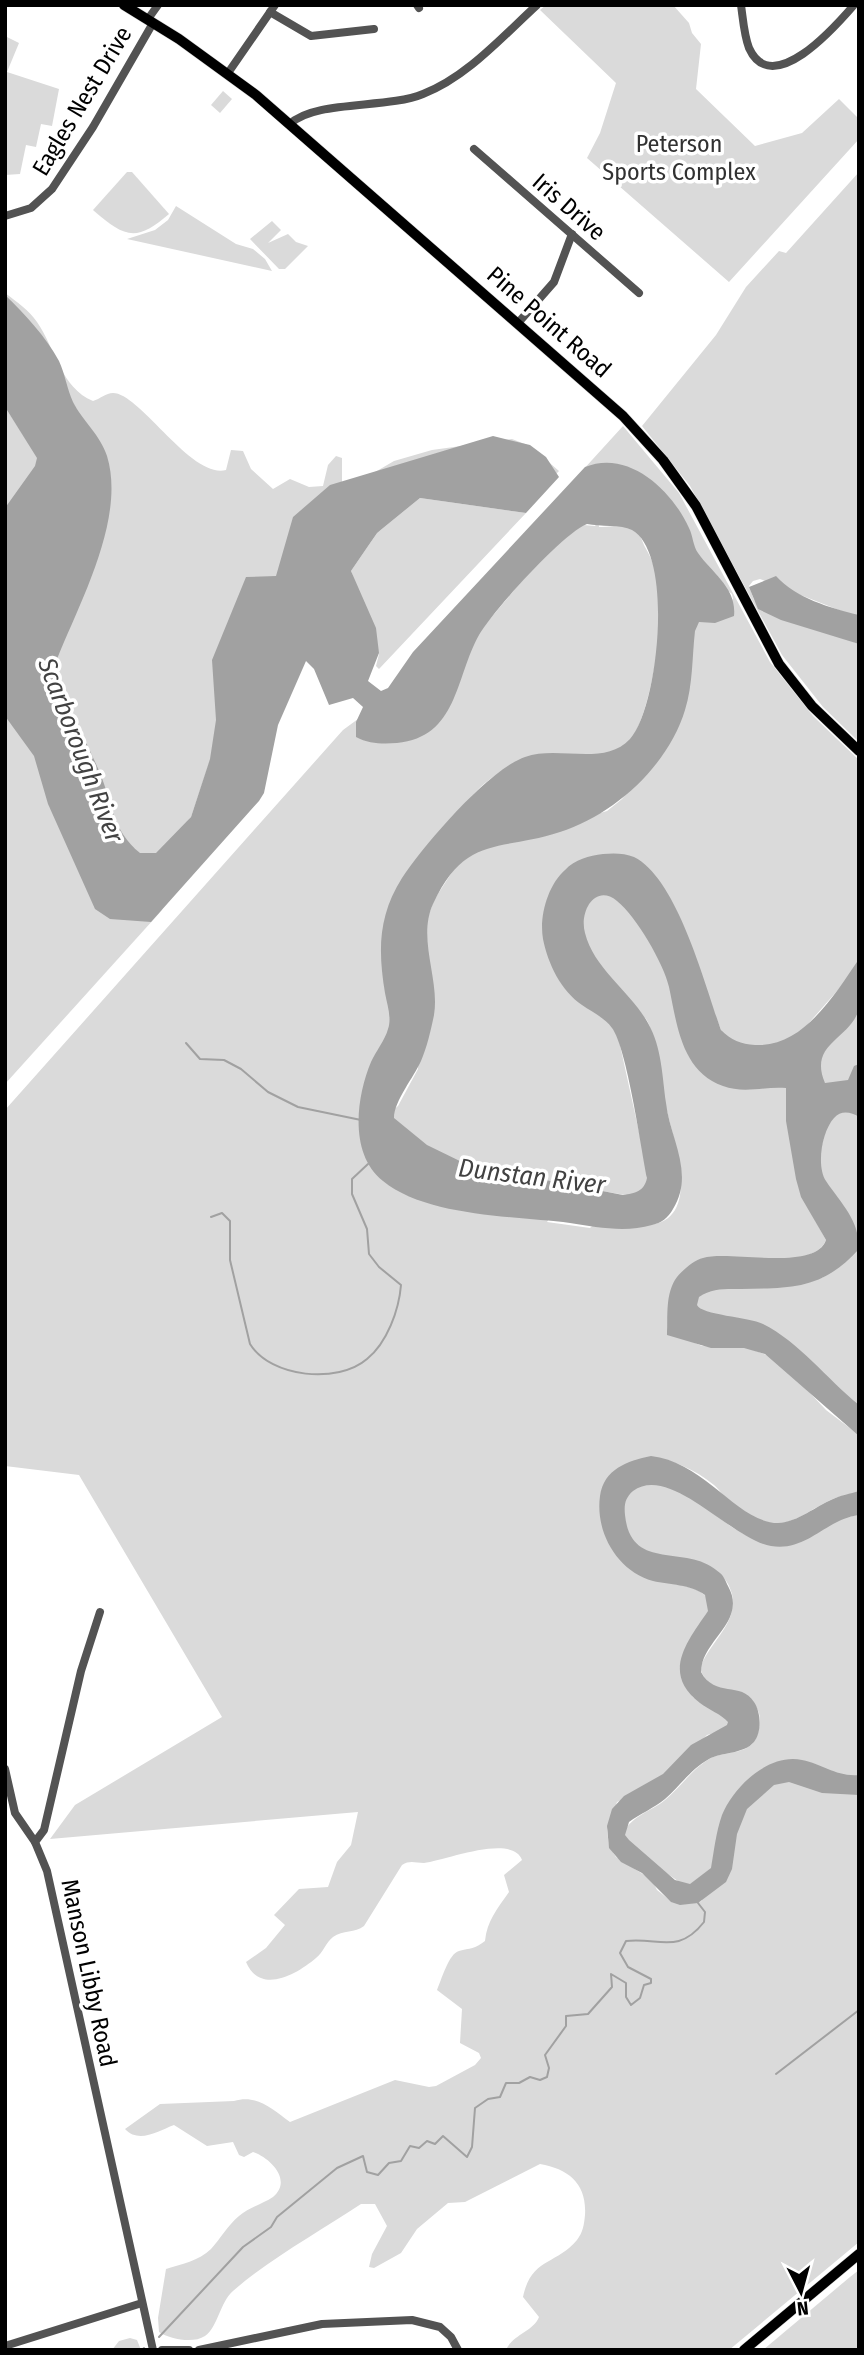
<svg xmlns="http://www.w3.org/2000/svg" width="864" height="2355" font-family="'Fira Sans Condensed',sans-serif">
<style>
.green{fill:#dadada}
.water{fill:#a1a1a1}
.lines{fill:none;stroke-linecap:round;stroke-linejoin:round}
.stream{stroke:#a1a1a1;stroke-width:2}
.major-casing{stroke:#dbdbdb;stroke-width:11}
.minor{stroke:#535353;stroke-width:8}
.major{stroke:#000;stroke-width:10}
.labels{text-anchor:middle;stroke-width:7;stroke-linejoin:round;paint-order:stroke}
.street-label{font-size:24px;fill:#000;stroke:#fff}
.park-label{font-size:24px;fill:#313131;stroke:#fff}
.water-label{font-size:26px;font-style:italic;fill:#424242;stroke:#fff}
</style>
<rect width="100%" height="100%" fill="#fff"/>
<g class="green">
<polygon points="546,5 673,5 689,23 692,33 701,44 696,89 755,146 802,133 839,99 859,119 859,139 729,282 587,158 600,133 616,83 540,10"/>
<polygon points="5,36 19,43 7,72 59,89 52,126 41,124 36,147 26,145 20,174 5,175"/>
<polygon points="223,91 232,99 220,113 211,105"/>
<path d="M 127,172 L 132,172 L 169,214 C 136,243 124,237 93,210 Z"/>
<polygon points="859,172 859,618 760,579 753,581 749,586 754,600 772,615 791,618 859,644 859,742 823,707 782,655 690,486 642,426 716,335 746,287 779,251 786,253"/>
<polygon points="176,206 236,244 253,249 265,259 272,271 127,239 155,230 168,220"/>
<polygon points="272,221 281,230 268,243 288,234 296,242 308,246 285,269 279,269 250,239"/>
<path d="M 5,293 C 17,302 29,310 37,322 C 55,348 61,388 93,401 C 100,399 106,393 113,393 C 140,393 191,479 226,470 L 231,450 L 243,451 L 251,469 L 273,489 L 290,479 L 309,487 L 323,486 L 328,465 L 336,456 L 342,458 L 342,482 L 370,475 L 394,461 L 432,450 L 512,439 L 530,446 L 559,471 L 552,478 L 437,457 L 218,737 L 191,817 L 166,848 L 146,859 L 123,839 L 115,825 L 59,696 L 53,665 L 90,576 L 75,406 L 5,304 Z"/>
<polygon points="5,407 40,461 5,514"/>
<polygon points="623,426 679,493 770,662 813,716 859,760 859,966 793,1041 772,1046 727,1045 684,935 567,871 607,1020 618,1036 648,1173 646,1186 640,1194 625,1195 478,1170 429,1151 392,1117 393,1110 398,1106 418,1069 424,928 434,900 456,866 482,848 607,811 622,799 663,752 693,623 733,599 732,594 582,471"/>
<polygon points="420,498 526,513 379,669 376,666 379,654 351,571 377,533"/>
<path d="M 598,519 L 599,527 C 611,528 624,522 635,529 C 640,533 642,541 645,547 C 653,561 658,575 660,592 C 664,625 650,720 628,744 C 603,771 565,750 532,758 C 510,764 480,782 468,802 C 464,809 462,815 457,820 C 388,883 364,939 396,1029 C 389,1041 380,1052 374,1065 C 316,1199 458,1204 548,1213 L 551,1216 L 547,1222 L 590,1228 L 593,1225 L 637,1228 L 642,1225 C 710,1226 669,1131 664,1097 C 661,1080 655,1031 646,1019 C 633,1002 580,959 576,942 C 571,919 587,894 608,889 C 642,911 656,954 674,987 C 679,994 677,1004 679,1013 C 686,1043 711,1088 745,1089 C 760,1089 774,1083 788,1082 L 796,1089 C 797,1124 788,1157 803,1192 L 801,1195 L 826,1240 C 819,1260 779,1261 759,1262 C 750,1263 741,1259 732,1258 C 682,1254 669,1290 667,1331 L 702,1346 L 748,1348 L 769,1356 L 792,1374 L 826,1410 L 859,1435 L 859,1493 C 852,1495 844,1495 838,1497 C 814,1505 795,1527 769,1523 C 759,1522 734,1507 728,1501 C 723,1496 720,1490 714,1485 C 674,1454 641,1450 606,1486 C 594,1523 614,1566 651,1579 C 671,1586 702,1582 712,1605 C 704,1629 683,1644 680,1670 L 693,1697 L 733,1723 L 729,1729 L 707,1735 L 687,1756 L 679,1760 L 658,1783 L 617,1802 L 607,1830 L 609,1846 L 616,1857 L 652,1880 L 657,1890 L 672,1902 L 687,1904 L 702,1901 C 685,1881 632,1856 623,1833 C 633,1815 650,1812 665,1800 C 682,1786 693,1767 713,1757 C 725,1752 743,1754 753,1743 C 759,1736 761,1721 759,1713 C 751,1685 714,1703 700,1669 C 707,1644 739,1624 732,1594 C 720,1542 637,1584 625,1525 C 622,1510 618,1502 627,1489 C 675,1459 710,1525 758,1540 C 802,1554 818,1519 859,1515 L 859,2242 L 729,2350 L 506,2350 C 513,2334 533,2332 539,2317 L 523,2297 C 531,2258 556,2265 577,2240 C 583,2232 584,2225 585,2215 C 587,2184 569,2169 540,2164 L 465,2202 L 448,2203 L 417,2229 L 401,2253 L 374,2268 L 369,2267 L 372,2254 L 387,2226 L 375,2204 L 361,2204 C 319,2232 271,2258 233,2291 C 220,2302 218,2327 205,2336 C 193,2344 170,2339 159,2332 L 158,2318 L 166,2269 C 181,2264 199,2261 211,2249 C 221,2238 228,2225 239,2216 C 249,2207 263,2204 273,2197 C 293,2180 270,2158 253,2152 L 244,2157 L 239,2155 L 233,2142 L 207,2146 L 174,2125 C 158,2131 139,2144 125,2129 L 160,2104 L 234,2101 C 257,2094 272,2109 290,2122 L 395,2080 L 429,2087 L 436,2086 L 475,2065 L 481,2058 L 479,2053 L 460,2043 L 462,2009 L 437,1990 C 441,1981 449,1953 459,1951 C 470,1948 475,1949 485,1941 C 487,1921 497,1909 509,1892 L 504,1875 L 522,1860 C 512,1833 444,1861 424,1863 C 415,1863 410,1860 402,1865 L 364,1926 C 355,1933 343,1930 333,1937 C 326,1942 323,1953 316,1958 C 296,1975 260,1995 246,1962 L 266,1948 L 285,1925 L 274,1915 L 299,1889 L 328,1887 L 337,1862 L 351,1845 L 358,1812 L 50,1839 L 75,1805 L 222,1717 L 79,1475 L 5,1466 L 5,1110 L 343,730 L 358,719 L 356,734 L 369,727 L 374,733 L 366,739 L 369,741 L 416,731 L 439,714 L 468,645 L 533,568 L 566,535 L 583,525 L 595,526 Z"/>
<polygon points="5,711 33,747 50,808 153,917 163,909 5,1084"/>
<polygon points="859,1009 859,1090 825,1084 816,1067 826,1048"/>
<polygon points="833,1102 859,1115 859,1407 692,1306 703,1290 822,1278 832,1271 819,1156"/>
<polygon points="859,2270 859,2350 763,2350 850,2277"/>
<polygon points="130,2338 137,2340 141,2350 112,2350 119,2341"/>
</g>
<g class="water">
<path d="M 5,295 C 25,314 46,337 59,361 C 65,374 67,389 73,402 C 82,420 101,436 107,456 C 126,518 80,602 57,659 L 58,685 C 72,714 87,743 100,773 C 113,805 112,830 140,853 L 156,853 L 191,817 L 210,759 L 216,720 L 212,660 L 246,577 L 276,576 L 293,517 L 330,485 L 493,436 L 530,445 L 546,457 L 559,477 L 526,513 L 420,498 L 377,533 L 351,571 L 376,628 L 379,653 L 368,681 L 381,691 L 388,688 L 413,652 L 585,467 C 628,449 672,490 689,528 C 693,536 693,546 698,553 C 712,573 737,588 734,616 L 715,623 L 699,622 L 695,631 C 692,657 693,685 685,710 C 668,766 614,815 560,832 C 499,852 466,834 433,904 C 417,939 440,979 434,1015 C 431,1030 427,1047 421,1061 C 414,1077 394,1101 394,1118 L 427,1145 L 468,1165 L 623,1195 C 635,1193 644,1192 647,1178 C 641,1148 627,1048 612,1028 C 605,1018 592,1012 582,1005 C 561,991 548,964 543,939 C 539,916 548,885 565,870 C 575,859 589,856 603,854 C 613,853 625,853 634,857 C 678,879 705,986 721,1030 C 731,1040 741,1044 755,1045 C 803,1048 835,994 859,959 C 859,974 863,995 859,1009 C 850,1040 808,1043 825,1083 L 848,1080 L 854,1066 L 859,1064 L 859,1117 C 851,1112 841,1110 834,1118 C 822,1131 816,1166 826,1181 C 842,1205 859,1219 859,1249 C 822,1290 791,1288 741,1289 C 725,1289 712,1288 699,1297 L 697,1305 C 701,1315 749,1317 763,1324 C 799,1342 827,1379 859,1405 L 859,1436 L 765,1354 L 744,1348 L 711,1348 L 667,1335 C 668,1316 665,1293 677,1277 C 683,1270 694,1260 703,1258 C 730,1250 815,1272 826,1240 L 801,1197 L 796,1179 L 786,1121 L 786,1088 C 766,1086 744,1094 723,1086 C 681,1071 677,1024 669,987 C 664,964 636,916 617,901 C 595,883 579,912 585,933 C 594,969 631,992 648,1023 C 662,1048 662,1075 666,1103 C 670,1139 695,1173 673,1209 C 668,1218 661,1223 652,1225 C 625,1233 596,1227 570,1223 C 515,1216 427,1217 383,1181 C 349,1154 356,1098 371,1062 C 376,1051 385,1040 388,1029 C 392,1018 387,1004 385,993 C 378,951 378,916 402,878 C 424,845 488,770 525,757 C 558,745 604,767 630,739 C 658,709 675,554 632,530 C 621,524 600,527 587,524 C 562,534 493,611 479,635 C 455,678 458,737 397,743 C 383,744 369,744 356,737 L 356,722 L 363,707 L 353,698 L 329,705 L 314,669 L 306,661 L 278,725 L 264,793 L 259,801 L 151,922 L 110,919 L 95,909 L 48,804 L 34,756 L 5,716 L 5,508 L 35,466 L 37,458 L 5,407 Z"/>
<path d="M 776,576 C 796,598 830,608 859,615 L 859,644 L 781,620 L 758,609 L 749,587 Z"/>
<path d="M 651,1456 C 705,1462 738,1523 778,1523 C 798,1522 816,1506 833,1499 C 841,1495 850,1494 859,1491 L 859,1515 C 826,1519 807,1552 771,1546 C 732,1540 670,1463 633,1491 C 625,1498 624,1505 625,1515 C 631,1574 688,1542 720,1573 C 724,1576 726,1582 728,1586 C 748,1622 701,1640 701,1672 C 715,1698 741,1681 754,1702 C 761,1712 762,1732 754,1742 C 744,1754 722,1752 709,1759 C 691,1769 680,1786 665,1799 C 654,1808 640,1814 629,1822 L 625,1835 L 629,1840 L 675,1880 L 690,1884 L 711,1868 C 714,1851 716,1832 722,1815 C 734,1786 769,1753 802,1760 C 823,1764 836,1777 859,1775 L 859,1795 L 822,1793 L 789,1782 L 774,1785 L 747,1809 L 737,1834 L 732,1869 L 726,1882 L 698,1903 L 680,1905 L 671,1902 L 642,1873 L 621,1862 L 609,1848 L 607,1826 L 612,1809 L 624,1796 L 663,1774 L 691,1745 L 727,1725 L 728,1722 C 721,1714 709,1710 700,1703 C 661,1673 687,1642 708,1611 L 705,1595 C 690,1584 670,1585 653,1581 C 617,1571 595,1532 600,1496 C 604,1469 627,1461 651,1456 Z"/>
</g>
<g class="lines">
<g class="stream">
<polyline points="186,1043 200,1059 224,1060 241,1069 268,1092 298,1107 361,1120"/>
<path d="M 211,1217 L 222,1213 L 230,1221 L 230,1260 L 250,1344 C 271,1378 338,1384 367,1359 C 387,1343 399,1310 401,1285 L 379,1267 L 369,1254 L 367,1229 L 352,1194 L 352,1179 L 368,1164"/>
<polyline points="776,2074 859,2010"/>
<path d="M 159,2337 L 243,2247 L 271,2227 L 277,2217 L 337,2168 L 363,2156 L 367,2172 L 378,2175 L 389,2163 L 401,2161 L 410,2146 L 419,2148 L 427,2141 L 435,2144 L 443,2136 L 467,2157 L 472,2147 L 475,2108 L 488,2099 L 500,2097 L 506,2083 L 519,2083 L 530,2077 L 540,2080 L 547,2077 L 549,2068 L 545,2055 L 566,2026 L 566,2016 L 588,2014 L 612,1987 L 611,1974 L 626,1983 L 626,1997 L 631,2005 L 640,1998 L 644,1985 L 651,1983 L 651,1979 L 628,1967 L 620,1953 L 626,1941 C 659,1937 678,1955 704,1922 L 705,1912 L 698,1903"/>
<polyline points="142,2350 144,2348"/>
</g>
<g class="major-casing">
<g id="major">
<polyline points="124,5 179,39 256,95 623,416 663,460 696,506 779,664 812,706 859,751"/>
<polyline points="744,2350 859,2254"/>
</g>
</g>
<g class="minor">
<polyline points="417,5 419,8"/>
<path d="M 741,5 C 743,19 744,35 749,48 C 772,99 835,27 854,5"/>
<polyline points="270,12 311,36 374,29"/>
<polyline points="148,19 158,5"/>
<polyline points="228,73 275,5"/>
<path d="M 290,124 C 314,100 387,109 423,94 C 467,77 503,36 537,5"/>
<polyline points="474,149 639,293"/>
<polyline points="5,216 31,208 52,189 93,127 153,23"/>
<polyline points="518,323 554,282 572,234"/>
<polyline points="100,1612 81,1671 44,1830 35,1842 47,1871 153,2350"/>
<polyline points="5,1769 15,1813 35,1842"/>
<polyline points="5,2346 142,2303"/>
<polyline points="162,2350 189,2350"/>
<polyline points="199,2350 322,2324 412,2320 440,2327 451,2337 458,2350"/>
</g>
<use href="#major" class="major"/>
</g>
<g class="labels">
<g class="street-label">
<text transform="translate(82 101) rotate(-59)" y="8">Eagles Nest Drive</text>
<text transform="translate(569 207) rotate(41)" y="8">Iris Drive</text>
<text transform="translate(549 322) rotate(41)" y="8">Pine Point Road</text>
<text transform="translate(89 1973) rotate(78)" y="8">Manson Libby Road</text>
</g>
<g class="park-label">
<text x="679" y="152">Peterson<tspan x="679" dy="28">Sports Complex</tspan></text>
</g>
<g class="water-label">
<text transform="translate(81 750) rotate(69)" y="9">Scarborough River</text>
<text transform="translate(532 1176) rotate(7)" y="9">Dunstan River</text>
</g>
</g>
<rect width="864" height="2355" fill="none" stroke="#000000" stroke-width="14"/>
<g transform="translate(801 2292) rotate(174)" stroke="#ffffff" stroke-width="5" paint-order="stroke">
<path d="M0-5L12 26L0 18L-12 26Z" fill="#000000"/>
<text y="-10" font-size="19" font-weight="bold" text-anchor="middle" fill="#000000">N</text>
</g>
</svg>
